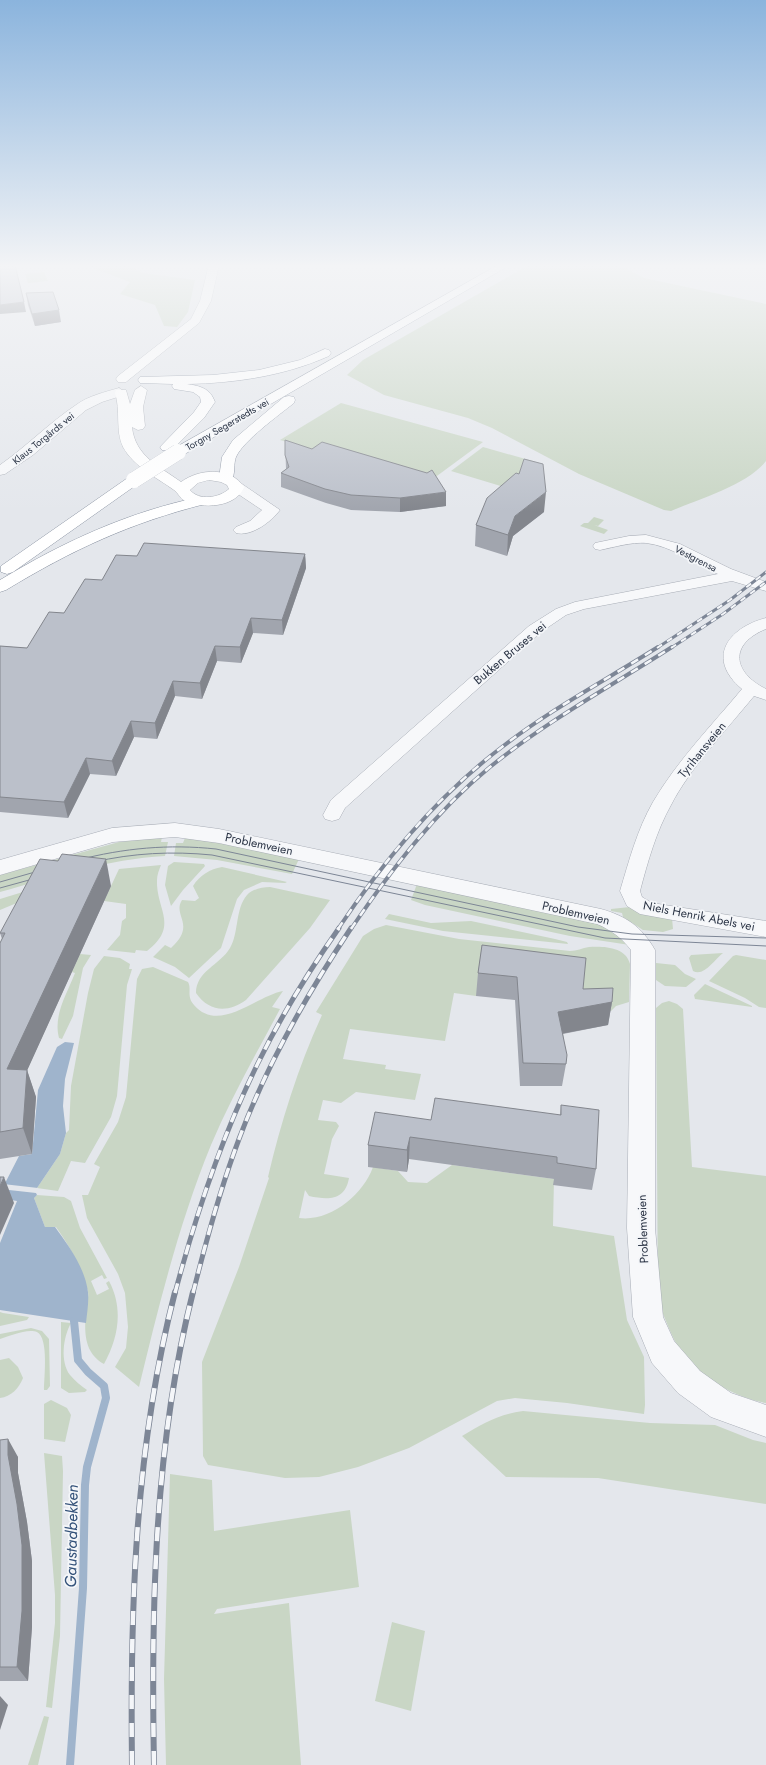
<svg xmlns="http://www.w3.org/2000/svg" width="766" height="1765" font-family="Jost,sans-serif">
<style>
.green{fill:#c9d6c5}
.water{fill:#9fb4cc}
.pier{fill:#e4e7ec}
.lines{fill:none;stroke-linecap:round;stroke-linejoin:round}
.stream{stroke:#9fb4cc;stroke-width:8}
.minor-casing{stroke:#a9aeb7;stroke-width:1}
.tertiary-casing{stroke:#a9aeb7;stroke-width:1}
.secondary-casing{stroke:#a9aeb7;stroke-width:1}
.trunk-casing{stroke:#8b94a3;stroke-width:1}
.minor{fill:#f7f8fa;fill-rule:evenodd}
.tertiary{fill:#f7f8fa;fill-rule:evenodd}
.secondary{fill:#fff;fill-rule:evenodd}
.trunk{fill:#fff;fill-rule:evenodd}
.tram{stroke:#7d8696;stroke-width:1}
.rail-far3-casing{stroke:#7d8696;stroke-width:3}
.rail-far2-casing{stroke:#7d8696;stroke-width:4}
.rail-far1-casing{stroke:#7d8696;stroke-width:5}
.rail-casing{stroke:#7d8696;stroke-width:6}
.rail-far3{stroke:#f4f6f9;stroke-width:2;stroke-dasharray:6;stroke-linecap:butt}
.rail-far2{stroke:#f4f6f9;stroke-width:2.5;stroke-dasharray:8;stroke-linecap:butt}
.rail-far1{stroke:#f4f6f9;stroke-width:3.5;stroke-dasharray:10;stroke-linecap:butt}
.rail{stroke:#f4f6f9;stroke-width:4.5;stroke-dasharray:14;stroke-linecap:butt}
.trunk-bridge-casing{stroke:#8b94a3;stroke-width:16;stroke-linecap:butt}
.trunk-bridge{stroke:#fff;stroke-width:16}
.wall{fill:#a1a5ae}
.shaded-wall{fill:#83868d}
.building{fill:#bbc0ca;stroke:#83868d}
.labels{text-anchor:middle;stroke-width:3.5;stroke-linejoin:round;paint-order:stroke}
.far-street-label{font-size:10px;fill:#2b3445;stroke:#f4f6f9}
.street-label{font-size:12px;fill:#2b3445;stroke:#f4f6f9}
.near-water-label{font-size:16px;font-style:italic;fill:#34527a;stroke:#f4f6f9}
</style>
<rect width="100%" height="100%" fill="#e4e7ec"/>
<g class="green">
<polygon points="85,265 127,265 143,273 195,280 188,312 177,327 164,326 155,305 120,294 130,282"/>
<path d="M 529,265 L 610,265 L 623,267 L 644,278 L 766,304 L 766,461 C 749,484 697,500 671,511 L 664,510 L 579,474 L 492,428 L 468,418 L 384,395 L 347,375 L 363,360 Z"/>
<polygon points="44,272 48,281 28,283 25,274"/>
<polygon points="341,403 483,442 426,484 280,440"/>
<polygon points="483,447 536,462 504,487 451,471"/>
<polygon points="594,517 604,520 598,526 594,525 608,530 604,534 580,526 584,523 588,523"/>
<path d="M 162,837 L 161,842 L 168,842 L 165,856 C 108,859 54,877 0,892 L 0,875 L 119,842 Z"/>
<polygon points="185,838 218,843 299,859 292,874 217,860 174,856 176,843 183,843"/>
<polygon points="174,862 204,864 205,866 183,890 171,906 165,885 168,866"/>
<path d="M 161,865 C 159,870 157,875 157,880 C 156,910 180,926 147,951 L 136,950 L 135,953 L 107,950 L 120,935 L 122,921 L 126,918 L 126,904 L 104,901 L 119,869 Z"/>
<path d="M 222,867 L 287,882 L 285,883 L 262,882 L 244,890 L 237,899 L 221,948 L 189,978 L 175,967 L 153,957 L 165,945 L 171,948 C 197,924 172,916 182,900 L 195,901 L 199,898 L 193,886 C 200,875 210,869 222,867 Z"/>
<polygon points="417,884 571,917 605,926 630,945 570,936 425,905 411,900"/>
<path d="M 270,887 L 330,900 L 310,928 L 246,1000 C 228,1013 209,1012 196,993 C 196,971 220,965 230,948 C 239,933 235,909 247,895 C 253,889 262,887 270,887 Z"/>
<polygon points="36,888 31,897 0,910 0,899"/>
<polygon points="630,907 672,918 673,929 663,932 643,930 623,917 622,913 611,911 611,909"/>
<polygon points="389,914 431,923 471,921 555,939 567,942 568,944 443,931 385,919"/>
<path d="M 386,925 L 459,939 L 570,951 C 577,951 582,948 589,947 C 604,946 626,947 630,964 L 629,1002 L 616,1006 L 611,1011 L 579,1012 L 582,981 L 476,996 L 454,993 L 445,1041 L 350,1029 L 343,1059 L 386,1065 L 385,1069 L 421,1074 L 415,1100 L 356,1092 L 341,1103 L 323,1100 L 318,1120 L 336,1122 L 339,1126 L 332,1139 L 324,1174 L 349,1178 C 345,1201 328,1200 309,1196 L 305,1190 L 299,1218 C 330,1222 363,1195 373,1167 L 398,1171 L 408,1182 L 427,1183 L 452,1165 L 554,1179 L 553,1226 L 614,1236 L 627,1320 L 644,1357 L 645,1405 L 644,1414 L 567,1403 L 515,1398 L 497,1401 L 409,1448 L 358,1467 L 319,1477 L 285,1478 L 208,1465 L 203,1456 L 202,1362 L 239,1267 L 269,1178 L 268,1177 C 281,1122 298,1067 322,1015 L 316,1012 L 363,936 L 374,929 Z"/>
<path d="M 723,953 C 714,960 704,977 693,971 L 689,958 L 691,955 Z"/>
<path d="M 80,954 L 91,955 L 83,968 L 73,1016 L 62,1039 L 59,1038 C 53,1015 67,994 75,973 L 72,972 Z"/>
<polygon points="736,955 766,960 766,1008 759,1007 745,998 709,981 733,956"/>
<polygon points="104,956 120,958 130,964 129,969 132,969 127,985 117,1096 111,1117 85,1163 71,1161 58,1191 37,1188 60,1154 66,1133 69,1130 71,1086 88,993 94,969"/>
<polygon points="656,963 675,965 685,974 696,979 686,987 665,986 656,980"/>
<path d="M 153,967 L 188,982 C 192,989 186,996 194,1005 C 219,1034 256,996 283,991 L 272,1007 L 280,1009 C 256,1054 231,1098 211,1145 C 179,1223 159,1305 139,1387 L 115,1367 L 126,1348 L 128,1327 L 125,1293 L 118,1274 L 87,1218 L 82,1195 L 88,1195 L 100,1167 L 94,1164 L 118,1122 L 126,1097 L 137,979 L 142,969 Z"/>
<polygon points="705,984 752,1006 752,1007 695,999 694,995"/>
<path d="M 669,1001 L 677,1004 L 683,1009 L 692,1167 L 766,1176 L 766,1403 C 738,1398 709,1382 689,1362 C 674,1346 667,1322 658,1302 L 656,1008 L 662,1003 Z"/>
<path d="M 37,1195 L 64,1197 L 71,1201 L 80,1228 L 107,1278 L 104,1279 L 102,1275 L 91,1281 L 97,1295 L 109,1289 L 106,1283 L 109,1281 C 124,1309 118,1339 104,1364 C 82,1352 84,1327 87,1304 C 87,1300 89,1297 88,1292 C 82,1269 70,1246 56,1227 L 45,1227 L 34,1198 Z"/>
<polygon points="0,1312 3,1313 29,1317 27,1320 0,1326"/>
<path d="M 61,1322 L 71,1323 C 63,1337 60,1362 70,1375 C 75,1381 81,1386 87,1390 L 85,1392 L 69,1393 L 61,1388 Z"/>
<path d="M 31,1328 L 42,1331 L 49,1339 L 50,1386 L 47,1390 L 44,1390 C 44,1378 49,1338 37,1332 C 28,1328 9,1336 0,1339 L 0,1334 Z"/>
<path d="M 9,1358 L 18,1367 L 23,1378 C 19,1388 11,1397 0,1398 L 0,1360 Z"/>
<polygon points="51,1400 67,1408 71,1415 65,1442 44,1439 44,1404"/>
<path d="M 523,1411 L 650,1423 L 715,1425 L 753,1440 L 766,1443 L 766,1504 L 598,1478 L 506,1477 L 462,1436 C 482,1424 499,1414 523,1411 Z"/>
<polygon points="44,1453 62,1456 63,1471 60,1636 52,1708 46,1707 55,1623 55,1595"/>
<polygon points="170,1474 212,1480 214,1531 350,1510 359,1587 217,1609 214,1614 289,1603 301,1765 166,1765 164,1679"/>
<polygon points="392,1622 425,1631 411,1711 375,1701"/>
<polygon points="44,1716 49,1717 38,1765 28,1765"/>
</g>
<path class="water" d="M 65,1042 L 74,1043 L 65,1079 L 63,1106 L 66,1133 L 60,1154 L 37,1188 L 35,1191 L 37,1195 L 34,1198 L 45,1227 L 55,1227 C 69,1246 85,1268 88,1292 C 89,1302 87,1313 86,1323 L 0,1310 L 0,1243 L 17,1201 L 0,1198 L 0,1193 L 19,1156 L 32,1154 L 38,1090 L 57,1047 Z"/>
<polygon class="pier" points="3,1184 38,1188 36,1193 0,1189"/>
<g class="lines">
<polyline class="stream" points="70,1765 83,1588 85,1485 87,1467 106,1398 104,1386 88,1372 78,1360 74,1321"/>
<g class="minor-casing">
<g id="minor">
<path d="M 646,535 L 680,544 L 731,569 L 766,582 L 766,591 L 732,581 L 584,609 L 566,615 L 541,632 L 345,808 L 339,819 L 332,821 L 325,819 L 323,815 L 331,800 L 529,626 L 556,609 L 575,602 L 718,574 C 695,564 672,546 646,543 C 631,542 615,547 600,550 L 595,549 L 593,546 L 595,543 L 629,536 Z"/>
<path d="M 766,618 L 766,629 C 729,644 732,672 766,689 L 766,700 L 754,696 C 728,728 690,768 671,805 C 656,832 648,861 640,891 L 642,897 L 652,903 L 766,921 L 766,937 L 640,914 L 627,906 L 620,891 C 629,861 637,830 653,802 C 677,761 712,725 742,689 C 706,659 727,628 766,618 Z"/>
</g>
</g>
<g class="tertiary-casing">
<g id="tertiary">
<path d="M 119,388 L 125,392 L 124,395 L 102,402 L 86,410 L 33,455 L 5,474 L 0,475 L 0,465 C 27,446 49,423 76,405 C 88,396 105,392 119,388 Z"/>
<path d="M 237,483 L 242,484 L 280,510 C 271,522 251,537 236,533 L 233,530 L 236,527 L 250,521 L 262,510 L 232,490 L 230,487 L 232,484 Z"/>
<path d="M 175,823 L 219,829 L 601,909 C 626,916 642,927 655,950 L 655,1228 L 663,1317 L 674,1341 L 700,1371 L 731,1393 L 766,1405 L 766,1437 L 711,1417 L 678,1393 L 652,1363 L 633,1317 L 627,1228 L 631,950 C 622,938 611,930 597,924 L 219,843 L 175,837 L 113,842 L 0,875 L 0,860 L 112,828 Z"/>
</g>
</g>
<g class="secondary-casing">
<g id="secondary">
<polygon points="209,265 219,265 211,301 199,323 126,382 118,382 116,379 118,376 191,319 200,301"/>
<path d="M 141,386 L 147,390 L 143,407 L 145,426 L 143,429 L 138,430 L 132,427 C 135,456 159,466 181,482 C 200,468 231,467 244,487 C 236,508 202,509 185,501 C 180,498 178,493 174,490 C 156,477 134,467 123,447 C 115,430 121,411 115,393 L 116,390 L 126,390 L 130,404 L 135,390 ZM 209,480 L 221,482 L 227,485 L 229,489 C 219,498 199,501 190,490 L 198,483 Z"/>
</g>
</g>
<g class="trunk-casing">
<g id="trunk">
<polygon points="498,265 510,265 183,455 173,455 171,452 173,449"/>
<path d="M 325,349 L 329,350 L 331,353 L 329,356 C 284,376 236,383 187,384 C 200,386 210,388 215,402 L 204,418 L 172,450 L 162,450 L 160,447 L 194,412 L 201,402 L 200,397 L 193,392 L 174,389 L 172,386 L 173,384 L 140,383 L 138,380 L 140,377 L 213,375 L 259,370 L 300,360 Z"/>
<path d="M 289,396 L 294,397 L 295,400 L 294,403 C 279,415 243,441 236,457 C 233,464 236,474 231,481 L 221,481 L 219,478 L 222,457 L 233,440 L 284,397 Z"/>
<polygon points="134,476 139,477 141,480 139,483 13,572 7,574 1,572 1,566 129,477"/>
<path d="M 200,497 L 205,498 L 207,501 L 205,504 C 130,523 72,550 6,590 L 0,592 L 0,580 C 63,542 128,512 200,497 Z"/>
</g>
</g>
<use href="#minor" class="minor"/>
<use href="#tertiary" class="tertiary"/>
<use href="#secondary" class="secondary"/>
<use href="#trunk" class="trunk"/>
<g class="tram">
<path d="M 78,860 C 124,848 169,844 216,849 L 578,927 L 632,934 L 766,938"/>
<path d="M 94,862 C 133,853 172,851 212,855 L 605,938 L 766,946"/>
<polyline points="0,882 42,870"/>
<polyline points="0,888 40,877"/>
</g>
<g class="rail-far3-casing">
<g id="rail-far3">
<polyline points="657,648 730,600 766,572"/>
<polyline points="671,648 723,614 766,582"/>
</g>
</g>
<g class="rail-far2-casing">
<g id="rail-far2">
<path d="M 338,929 C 384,860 436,797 502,747 C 551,709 606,680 658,647"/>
<path d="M 351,929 C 391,870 435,812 490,767 C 547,721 611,686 672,647"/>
</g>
</g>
<g class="rail-far1-casing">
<g id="rail-far1">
<path d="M 175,1293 C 196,1214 222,1136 258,1063 C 281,1016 309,971 339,928"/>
<path d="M 193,1293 C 206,1241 220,1189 239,1139 C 267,1064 307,994 351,928"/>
</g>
</g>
<g class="rail-casing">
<g id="rail">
<path d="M 132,1765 C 130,1605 135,1447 175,1292"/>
<path d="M 154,1765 C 151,1607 154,1446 193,1292"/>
</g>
</g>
<use href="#rail-far3" class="rail-far3"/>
<use href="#rail-far2" class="rail-far2"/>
<use href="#rail-far1" class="rail-far1"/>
<use href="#rail" class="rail"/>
<g class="trunk-bridge-casing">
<polyline id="trunk-bridge" points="134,480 178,452"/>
</g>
<use href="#trunk-bridge" class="trunk-bridge"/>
</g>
<g class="wall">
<polygon points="26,293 61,322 35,326 28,305"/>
<polygon points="285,440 446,506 400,512 351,510 326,503 281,487 281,473 286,469"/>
<polygon points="544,512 513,536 507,556 475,546 476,525"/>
<polygon points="305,554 306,568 283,635 253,633 241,663 217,661 202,699 175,696 157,739 134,737 116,776 90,774 68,818 0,812 0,646 27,648 102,580 137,556"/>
<polygon points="111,886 27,1070 36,1097 32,1154 0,1159 0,943 2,939 0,933"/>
<polygon points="482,945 612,1002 608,1025 563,1034 566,1064 562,1086 520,1086 515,1000 476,996 478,973"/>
<polygon points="561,1105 596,1169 592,1190 553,1185 554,1179 409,1159 407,1172 368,1167 368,1145 431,1120 560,1115"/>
<polygon points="0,1440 18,1457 18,1473 27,1522 32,1561 32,1627 28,1681 0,1681"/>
</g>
<g class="shaded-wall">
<polygon points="24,302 26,312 0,314 0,305"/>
<polygon points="59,310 61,322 35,326 32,314"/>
<polygon points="446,492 446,506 400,512 400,498"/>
<polygon points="546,492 544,512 513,536 507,556 508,535 515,516"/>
<polygon points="305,554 306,568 283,635 282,620"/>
<polygon points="251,618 253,633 241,663 240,647"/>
<polygon points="215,646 217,661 202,699 200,683"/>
<polygon points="173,681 175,696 157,739 155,723"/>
<polygon points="131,721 134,737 116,776 112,761"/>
<polygon points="86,758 90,774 68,818 64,802"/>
<polygon points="106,859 111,886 16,1095 7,1069"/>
<polygon points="612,1002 608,1025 555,1035 558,1012"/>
<polygon points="27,1070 36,1097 32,1154 23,1128"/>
<polygon points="410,1137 409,1159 407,1172 407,1150"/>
<polygon points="4,1177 14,1203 0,1235 0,1186"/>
<polygon points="8,1439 18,1457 18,1473 27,1522 32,1561 32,1627 28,1681 17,1667 8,1455"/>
<polygon points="0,1696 8,1705 0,1730"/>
</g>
<g class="building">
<polygon points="0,265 15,265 24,302 0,305"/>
<polygon points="53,292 59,310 32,314 26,293"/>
<polygon points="285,440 312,449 322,442 427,473 432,470 446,492 400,498 351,495 325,489 281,473 289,467 285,455"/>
<polygon points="524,459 543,464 546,492 515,516 508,535 476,525 487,498 516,473 519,474"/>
<polygon points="144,543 305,554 282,620 251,618 240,647 215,646 200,683 173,681 155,723 131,721 112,761 86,758 64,802 0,797 0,646 27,648 49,612 64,613 85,579 102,580 116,555 137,556"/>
<polygon points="62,854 106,859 7,1069 27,1070 23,1128 0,1132 0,943 5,933 0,933 40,859 58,861"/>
<polygon points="482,945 586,958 583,989 613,988 612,1002 558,1012 567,1055 566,1064 523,1063 517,977 478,973"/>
<polygon points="435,1098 561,1115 561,1105 599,1110 596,1169 557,1163 557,1157 410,1137 407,1150 368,1145 375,1112 431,1120"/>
<polygon points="0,1177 4,1177 0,1186"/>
<polygon points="8,1439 8,1455 17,1504 22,1545 22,1611 17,1667 0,1667 0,1440"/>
</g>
<linearGradient id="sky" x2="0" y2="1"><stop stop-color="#8bb4dd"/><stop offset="0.52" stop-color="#f3f4f6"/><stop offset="1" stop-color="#f3f4f6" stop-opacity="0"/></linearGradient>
<rect width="766" height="512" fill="url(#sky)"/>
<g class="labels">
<g class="far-street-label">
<text transform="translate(227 424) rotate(-30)" y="4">Torgny Segerstedts vei</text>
<text transform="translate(43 438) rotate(-39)" y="4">Klaus Torgårds vei</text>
<text transform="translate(696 558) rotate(27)" y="4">Vestgrensa</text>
</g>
<g class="street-label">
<text transform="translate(510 653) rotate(-40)" y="4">Bukken Bruses vei</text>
<text transform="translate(702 750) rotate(-51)" y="4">Tyrihansveien</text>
<text transform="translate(259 844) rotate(12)" y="4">Problemveien</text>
<text transform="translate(576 913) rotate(13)" y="4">Problemveien</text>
<text transform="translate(699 916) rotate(11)" y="4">Niels Henrik Abels vei</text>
<text transform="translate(643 1229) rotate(-92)" y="4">Problemveien</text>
</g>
<g class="near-water-label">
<text transform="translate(71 1536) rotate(-89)" y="6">Gaustadbekken</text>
</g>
</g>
</svg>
